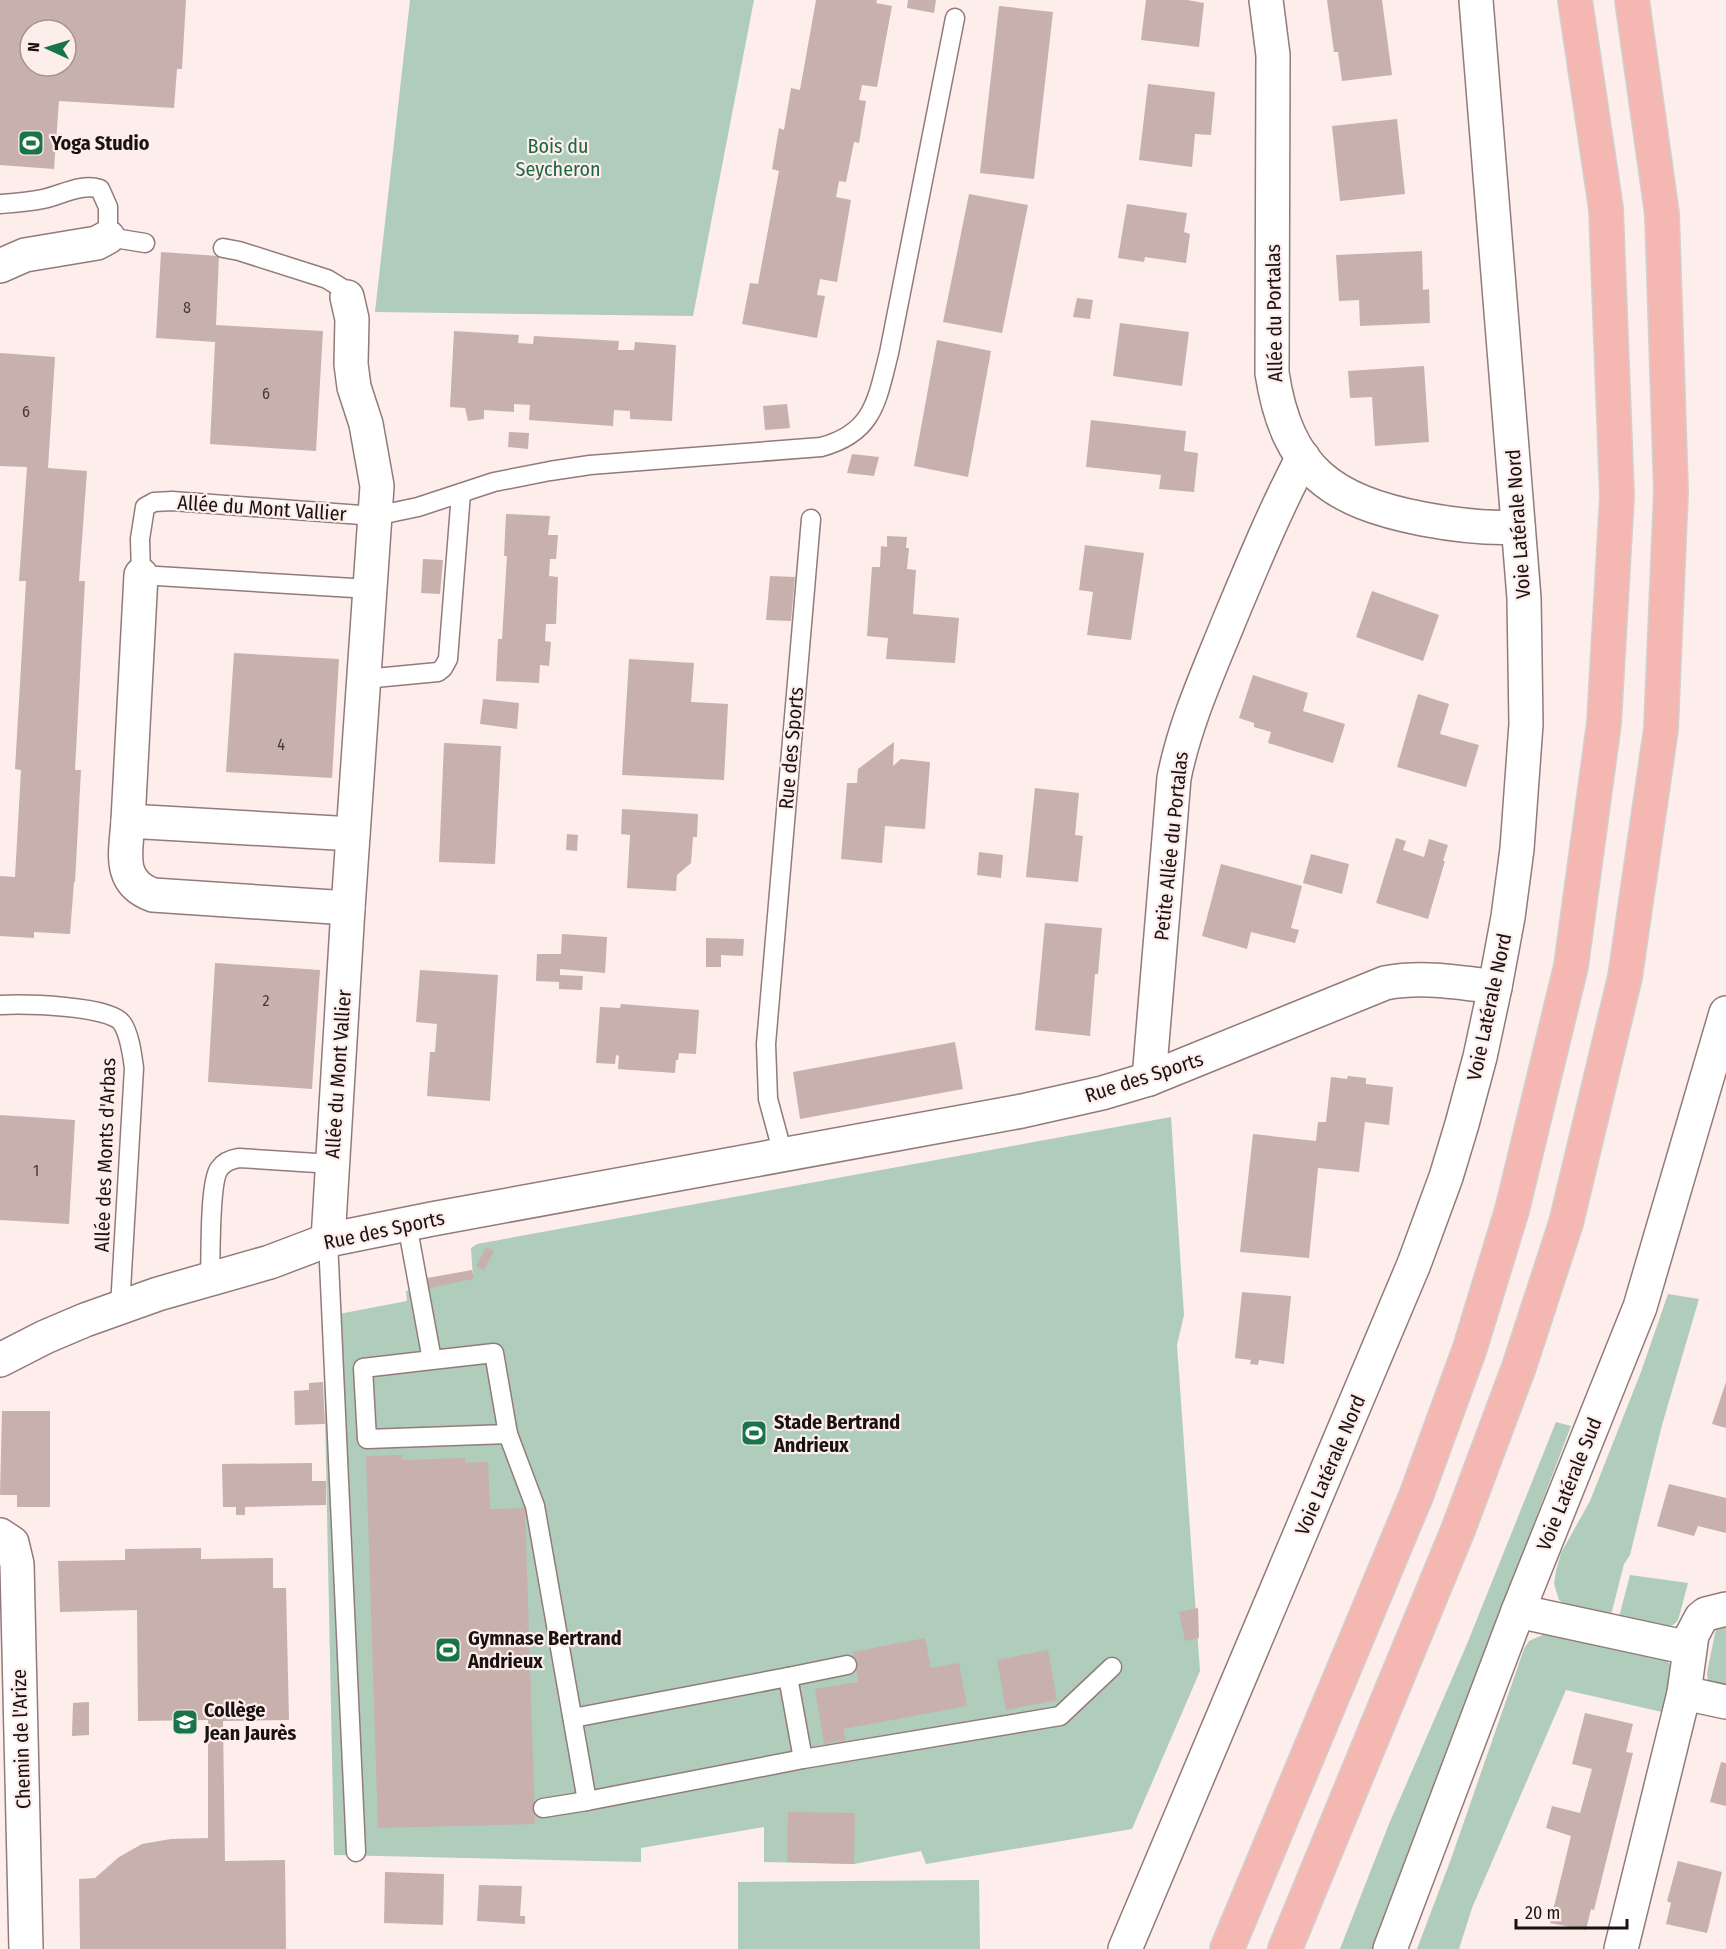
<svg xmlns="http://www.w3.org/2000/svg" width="1726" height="1949" font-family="'Fira Sans Condensed',sans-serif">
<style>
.green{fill:#afcdba}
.building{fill:#c8b0ad;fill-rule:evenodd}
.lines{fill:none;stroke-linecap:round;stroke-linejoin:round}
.lane-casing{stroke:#927b79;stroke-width:21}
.street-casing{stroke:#927b79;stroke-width:36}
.highway-casing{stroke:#d1d0cf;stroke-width:36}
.lane{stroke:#fff;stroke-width:18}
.street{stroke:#fff;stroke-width:33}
.highway{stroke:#f5b7b1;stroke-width:33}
.labels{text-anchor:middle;stroke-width:4.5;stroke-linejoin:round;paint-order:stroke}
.number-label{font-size:16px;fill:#463a38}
.poi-label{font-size:20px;font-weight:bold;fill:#1a1211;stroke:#fdedeb;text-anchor:start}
.park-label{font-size:20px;fill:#1b6742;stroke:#fdedeb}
.street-label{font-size:20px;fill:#1a1211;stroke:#fdedeb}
</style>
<rect width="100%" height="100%" fill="#fdedeb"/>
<g class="green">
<polygon points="410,0 754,0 693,316 375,312"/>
<polygon points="1171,1117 1184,1315 1177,1345 1200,1671 1132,1829 926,1864 921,1851 854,1864 764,1862 764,1827 641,1848 641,1862 334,1855 323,1317 407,1301 406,1291 473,1279 471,1248 477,1244"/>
<polygon points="1668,1294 1699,1299 1662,1425 1630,1555 1624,1564 1611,1615 1570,1608 1559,1600 1554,1584 1556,1571 1561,1553 1590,1501 1641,1372"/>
<polygon points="1556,1422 1571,1426 1372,1949 1340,1949 1389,1824 1467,1644"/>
<path d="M 1630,1575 L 1688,1583 L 1679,1617 C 1678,1620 1676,1623 1673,1625 C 1663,1629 1631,1619 1619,1617 Z"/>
<polygon points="1726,1616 1726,1693 1708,1683 1707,1673 1716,1628"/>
<polygon points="1545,1634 1664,1658 1670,1664 1669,1684 1662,1712 1566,1690 1472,1908 1459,1949 1417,1949 1451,1859 1524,1649 1529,1641"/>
<polygon points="979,1880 980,1949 738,1949 738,1882"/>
</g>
<g class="building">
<path d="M 0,0 L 186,0 L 182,69 L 177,69 L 174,108 L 59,101 L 54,169 L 0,165 ZM 30,30 L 66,30 L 66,66 L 30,66 Z"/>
<polygon points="816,0 877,0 876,3 892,6 877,87 862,85 859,100 866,101 859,143 854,142 846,182 839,181 836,197 851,200 837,282 820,279 817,295 825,296 817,338 742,324 750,283 758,284 779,171 772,169 779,128 784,130 791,88 800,90"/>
<polygon points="908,0 936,0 934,13 907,8"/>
<polygon points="1146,0 1187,0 1204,3 1199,47 1141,40"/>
<polygon points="1327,0 1382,0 1392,75 1342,81 1338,52 1334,52"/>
<polygon points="999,6 1053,12 1034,179 980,173"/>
<polygon points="1148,84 1215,92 1211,135 1195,134 1192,167 1139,160"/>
<polygon points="1397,119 1405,194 1340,201 1332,126"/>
<polygon points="969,194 1028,205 1002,333 943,322"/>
<polygon points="1127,204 1187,213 1184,232 1190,234 1186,263 1145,257 1144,262 1118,258"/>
<polygon points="1422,251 1423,290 1429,289 1430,323 1360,326 1359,300 1339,301 1336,255"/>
<polygon points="161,252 219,256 216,325 323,331 316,451 210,444 215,342 156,338"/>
<polygon points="1077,298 1093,300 1090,319 1073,317"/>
<polygon points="1120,323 1189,332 1182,386 1113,376"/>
<polygon points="454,331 519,335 518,343 533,344 534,336 619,341 618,350 634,350 635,342 676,345 672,421 630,419 630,411 614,410 613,426 529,420 530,405 514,404 514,412 484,410 484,419 468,421 465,408 450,407"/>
<polygon points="937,340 991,351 968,477 914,466"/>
<polygon points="0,353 55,357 48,468 87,471 79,581 85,581 75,770 81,770 75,882 74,882 70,934 34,932 34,938 0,936 0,876 15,877 21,770 15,769 26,581 19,581 27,467 0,466"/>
<polygon points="1424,366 1429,442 1375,446 1372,397 1350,398 1348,371"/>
<polygon points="787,404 790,428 765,430 763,406"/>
<polygon points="1091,420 1186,431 1184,451 1198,453 1194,492 1159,489 1161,475 1086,467"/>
<polygon points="509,432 529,433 528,449 508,447"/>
<polygon points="852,454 879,457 874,476 847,473"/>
<polygon points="506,514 550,516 548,535 558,535 556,559 550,559 549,576 558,577 556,624 546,624 545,641 551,642 549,666 540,665 539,683 496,681 498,639 502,639 507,556 504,556"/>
<polygon points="887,536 907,537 906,548 909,548 907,569 916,570 913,614 959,618 955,663 886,659 888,638 867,636 872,567 880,567 881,546 887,547"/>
<polygon points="1085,545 1144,553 1131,640 1087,635 1093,592 1079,590"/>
<polygon points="423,559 443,560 440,594 421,593"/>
<polygon points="770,576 795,577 791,621 766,620"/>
<polygon points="1372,591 1439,615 1423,661 1356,637"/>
<polygon points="234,653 339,659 332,778 226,772"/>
<polygon points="629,659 694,663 691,702 728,704 724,780 622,775"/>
<polygon points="1253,675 1308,693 1303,711 1345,724 1333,763 1268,743 1271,732 1254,727 1254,723 1239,718"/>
<polygon points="1418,694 1449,704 1440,734 1479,745 1466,787 1397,767"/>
<polygon points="483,699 519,703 517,729 480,724"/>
<polygon points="894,742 893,766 901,759 930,762 925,829 885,826 882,863 841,859 847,783 857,783 858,769"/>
<polygon points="444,743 501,746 495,864 439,862"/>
<polygon points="1035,788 1079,793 1075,835 1083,836 1078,882 1026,877"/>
<polygon points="622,809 698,814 697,837 693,837 691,863 677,875 676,891 627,888 630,835 621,834"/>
<polygon points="567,834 578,835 577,851 566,850"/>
<polygon points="1396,838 1406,841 1403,850 1424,857 1429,839 1448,845 1443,861 1445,861 1428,919 1376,903"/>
<polygon points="979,852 1003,855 1001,878 977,875"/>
<polygon points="1311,854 1349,864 1342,894 1303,883"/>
<polygon points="1221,864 1302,886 1291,928 1299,930 1295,943 1251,932 1247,949 1202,936"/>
<polygon points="1045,923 1102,928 1098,974 1095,974 1090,1036 1035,1030"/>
<polygon points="562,934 607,937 605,973 560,969 560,975 583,976 582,990 559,989 559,982 536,981 537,954 561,954"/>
<polygon points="706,938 744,939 743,956 721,955 721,967 706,967"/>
<polygon points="215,963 320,970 312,1089 208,1082"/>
<polygon points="420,970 498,975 490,1101 427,1096 430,1052 435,1052 437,1024 416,1022"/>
<polygon points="621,1004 699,1010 696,1054 679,1053 678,1060 676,1060 675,1073 618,1069 619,1056 616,1055 615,1064 596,1063 600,1007 620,1008"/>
<polygon points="955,1042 963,1089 800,1119 793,1072"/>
<polygon points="1348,1076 1366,1078 1366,1084 1393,1087 1389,1125 1365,1122 1359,1172 1318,1168 1309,1258 1240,1252 1253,1134 1316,1141 1318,1122 1326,1122 1331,1077 1347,1079"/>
<polygon points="0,1115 75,1120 69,1224 0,1220"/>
<polygon points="486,1247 494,1251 484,1270 476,1266"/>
<polygon points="472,1270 474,1279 429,1288 427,1278"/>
<polygon points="1242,1292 1291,1296 1284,1364 1259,1360 1258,1365 1250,1364 1251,1360 1235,1358"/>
<polygon points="323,1382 325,1424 295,1425 294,1391 309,1390 309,1383"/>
<polygon points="1726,1382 1726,1428 1712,1424"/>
<polygon points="2,1411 50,1411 50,1507 17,1507 17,1495 0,1495"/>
<polygon points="402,1455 402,1460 465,1458 466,1463 488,1462 490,1509 525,1508 535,1824 378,1828 366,1456"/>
<polygon points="312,1463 312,1481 326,1481 326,1505 245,1507 245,1515 236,1515 236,1507 223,1507 222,1464"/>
<polygon points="1669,1484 1726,1498 1726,1533 1698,1526 1694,1536 1657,1526"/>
<polygon points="201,1548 201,1559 273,1558 273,1588 286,1588 289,1720 223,1721 225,1861 285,1860 286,1949 80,1949 79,1879 95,1878 119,1857 142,1844 171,1839 208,1838 208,1720 138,1721 137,1610 60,1612 58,1561 125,1560 125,1549"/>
<polygon points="1198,1608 1199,1638 1185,1641 1179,1612"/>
<polygon points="925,1638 931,1668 959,1663 967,1706 843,1729 846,1740 824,1744 815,1689 858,1682 853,1652"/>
<polygon points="1048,1650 1057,1700 1006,1710 997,1660"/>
<polygon points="89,1702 89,1735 72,1736 73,1703"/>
<polygon points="1585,1713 1633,1724 1626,1752 1633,1753 1594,1910 1591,1909 1586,1930 1550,1923 1571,1836 1546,1828 1552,1806 1580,1813 1592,1769 1572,1764"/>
<polygon points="1721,1762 1726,1763 1726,1806 1710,1802"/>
<polygon points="788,1812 855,1813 854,1864 787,1862"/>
<polygon points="1678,1861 1722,1872 1707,1933 1666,1924 1671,1903 1667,1901"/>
<polygon points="385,1872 444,1874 443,1925 384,1923"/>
<polygon points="479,1885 522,1886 520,1916 525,1916 525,1924 477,1921"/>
</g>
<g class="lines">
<g class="lane-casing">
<g id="lane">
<path d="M 0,204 C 14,203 29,202 43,199 C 62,195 81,183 100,189 L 108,207 L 108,237 L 145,243"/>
<polyline points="223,248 239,251 327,279 340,287 347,297"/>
<path d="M 370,589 L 141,575 L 140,539 L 145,507 L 154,502 L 172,501 L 375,516 L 418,507 L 494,482 L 550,471 L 590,465 L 821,447 C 874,433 877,400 889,353 L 955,18"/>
<polyline points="364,679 438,672 443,668 448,659 461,493"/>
<path d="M 0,1005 C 22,1004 110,1005 122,1023 C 130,1035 132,1054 134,1068 L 120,1307"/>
<polyline points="783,1154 768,1099 766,1044 811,519"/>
<polyline points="407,1224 432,1360 363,1368 367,1439 508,1434 494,1353 432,1360"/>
<polyline points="328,1240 356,1852"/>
<path d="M 210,1280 C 211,1258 209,1184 219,1169 C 224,1162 232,1159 239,1158 L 332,1164"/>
<polyline points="508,1434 535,1506 587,1801 543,1808"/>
<polyline points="847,1665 788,1677 803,1759 1060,1716 1112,1667"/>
<polyline points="573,1718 788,1677"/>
<polyline points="587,1801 803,1759"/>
</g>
</g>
<g class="street-casing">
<g id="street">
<path d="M 1266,0 L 1273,55 L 1272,373 C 1287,470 1331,501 1423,519 C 1455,525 1486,529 1518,527"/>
<polyline points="0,266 25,255 97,243 108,237"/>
<polyline points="128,821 141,575"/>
<path d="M 348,908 L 153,895 C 117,882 126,852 128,821 L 353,834"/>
<path d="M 1149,1079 L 1174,778 C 1185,723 1208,673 1229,621 C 1252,566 1275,510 1303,457"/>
<polyline points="328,1240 348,908 377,486 366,424 354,387 351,364 352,319 347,297"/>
<path d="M 0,1360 L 45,1337 L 85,1320 L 158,1294 L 270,1262 L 328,1240 L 432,1219 L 1022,1111 L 1102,1093 L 1149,1079 L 1385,983 C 1422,976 1458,982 1495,987"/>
<polyline points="0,1535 12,1543 17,1564 26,1949"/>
<polyline points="1518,1611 1689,1648"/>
<polyline points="1684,1693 1726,1702"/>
<polyline points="1125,1949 1414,1264 1446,1177 1462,1124 1480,1057 1495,987 1508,917 1517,849 1526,724 1524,598 1476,0"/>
<polyline points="1390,1949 1518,1611 1640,1307 1726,1013"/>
<polyline points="1621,1949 1684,1693 1692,1635 1701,1618 1706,1614 1726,1609"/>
</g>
</g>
<g class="highway-casing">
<g id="highway">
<polyline points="1227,1949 1416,1496 1470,1348 1512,1210 1571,966 1604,723 1617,496 1606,209 1575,0"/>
<polyline points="1285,1949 1458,1530 1519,1367 1566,1223 1625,977 1661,729 1671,491 1662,214 1632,0"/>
</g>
</g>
<use href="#lane" class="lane"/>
<use href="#street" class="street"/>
<use href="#highway" class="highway"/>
</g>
<defs>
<g id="stadium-square" transform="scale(1.35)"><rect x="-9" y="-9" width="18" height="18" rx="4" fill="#197449" stroke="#fdedeb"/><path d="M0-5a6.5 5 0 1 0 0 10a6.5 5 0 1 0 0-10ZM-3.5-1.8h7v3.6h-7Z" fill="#fff"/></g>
<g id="school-square" transform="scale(1.35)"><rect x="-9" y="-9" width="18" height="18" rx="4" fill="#197449" stroke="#fdedeb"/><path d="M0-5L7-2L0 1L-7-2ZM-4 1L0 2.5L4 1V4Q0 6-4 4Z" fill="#fff"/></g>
</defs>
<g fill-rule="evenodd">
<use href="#stadium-square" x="31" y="143"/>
<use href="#stadium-square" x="754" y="1433"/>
<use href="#stadium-square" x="448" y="1650"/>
<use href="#school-square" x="185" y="1722"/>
</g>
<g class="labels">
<g class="number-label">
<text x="187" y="313">8</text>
<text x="266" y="399">6</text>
<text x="26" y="417">6</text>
<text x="281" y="750">4</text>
<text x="266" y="1006">2</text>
<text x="36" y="1176">1</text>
</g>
<g class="poi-label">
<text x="51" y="150">Yoga Studio</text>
<text x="774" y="1429">Stade Bertrand<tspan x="774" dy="23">Andrieux</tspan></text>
<text x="468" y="1645">Gymnase Bertrand<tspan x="468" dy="23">Andrieux</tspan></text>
<text x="204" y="1717">Collège<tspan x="204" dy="23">Jean Jaurès</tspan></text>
</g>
<g class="park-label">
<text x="558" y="153">Bois du<tspan x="558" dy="23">Seycheron</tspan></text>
</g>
<g class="street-label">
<text transform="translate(1274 313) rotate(-91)" y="7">Allée du Portalas</text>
<text transform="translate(262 508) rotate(4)" y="7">Allée du Mont Vallier</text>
<text transform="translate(1518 524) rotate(-94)" y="7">Voie Latérale Nord</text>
<text transform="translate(791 748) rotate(-85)" y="7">Rue des Sports</text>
<text transform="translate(1171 846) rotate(-84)" y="7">Petite Allée du Portalas</text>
<text transform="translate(1489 1007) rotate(-78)" y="7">Voie Latérale Nord</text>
<text transform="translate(338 1074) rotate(-86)" y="7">Allée du Mont Vallier</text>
<text transform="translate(1144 1077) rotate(-18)" y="7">Rue des Sports</text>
<text transform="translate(105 1155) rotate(-88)" y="7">Allée des Monts d'Arbas</text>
<text transform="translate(384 1230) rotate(-12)" y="7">Rue des Sports</text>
<text transform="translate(1330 1465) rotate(-67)" y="7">Voie Latérale Nord</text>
<text transform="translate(1569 1484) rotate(-68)" y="7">Voie Latérale Sud</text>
<text transform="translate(21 1739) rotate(-92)" y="7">Chemin de l'Arize</text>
</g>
</g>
<g transform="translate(48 48) rotate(274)"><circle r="28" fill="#fdedeb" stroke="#a29594" stroke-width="1.5"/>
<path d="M0-4.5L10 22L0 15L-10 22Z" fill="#197449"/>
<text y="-9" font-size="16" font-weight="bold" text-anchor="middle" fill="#1a1211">N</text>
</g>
<path d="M1516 1919v9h111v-9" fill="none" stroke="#1a1211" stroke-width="3"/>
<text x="1525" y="1919" font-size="18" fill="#1a1211" stroke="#fdedeb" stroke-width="4.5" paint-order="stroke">20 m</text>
</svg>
